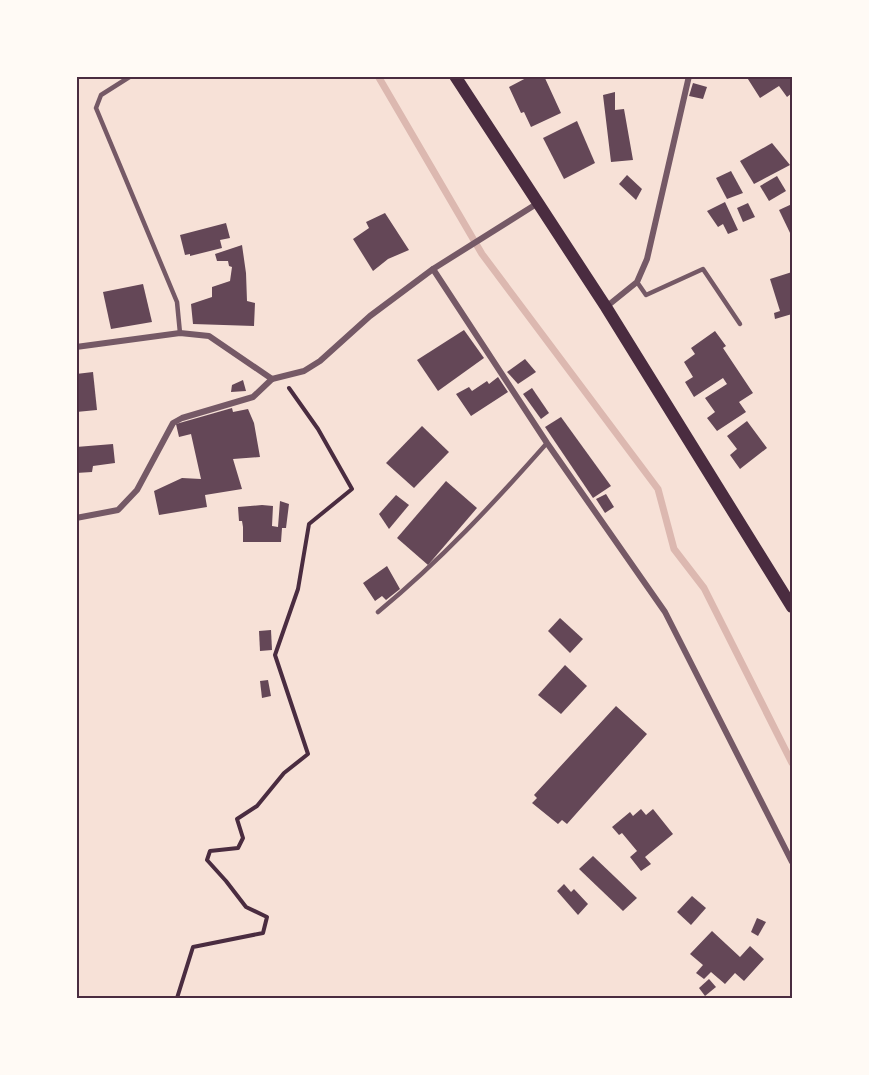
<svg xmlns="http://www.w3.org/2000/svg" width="869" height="1075" font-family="Roboto,sans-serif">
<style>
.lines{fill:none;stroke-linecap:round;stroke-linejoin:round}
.stream{stroke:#dcb8b0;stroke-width:7}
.building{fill:#644757}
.path{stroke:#4a2c40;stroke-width:4}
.service{stroke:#755966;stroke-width:4.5}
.minor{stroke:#755966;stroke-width:6}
.secondary{stroke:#4a2c40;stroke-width:12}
.neatline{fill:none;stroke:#4a2c40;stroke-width:2}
</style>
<rect width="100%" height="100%" fill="#f7e1d7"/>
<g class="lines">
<polyline class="stream" points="378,76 482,254 658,489 674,549 704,588 792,763"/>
</g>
<g class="building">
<polygon points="530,76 544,76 561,113 531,127 524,112 521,113 509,87"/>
<polygon points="746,76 792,76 792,93 787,97 779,86 760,98"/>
<polygon points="693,83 707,87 703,99 689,96"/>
<polygon points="615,92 615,110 624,109 633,160 611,162 603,95"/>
<polygon points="577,121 595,163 564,179 543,138"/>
<polygon points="772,143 790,165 754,184 740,161"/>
<polygon points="731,171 743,193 727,199 716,178"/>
<polygon points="627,175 642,189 636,200 619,184"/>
<polygon points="777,176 786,191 769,201 760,186"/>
<polygon points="725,202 738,230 728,234 723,224 718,227 707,211"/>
<polygon points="748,203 755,217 743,222 737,208"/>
<polygon points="792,204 792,237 779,210"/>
<polygon points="385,213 409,250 388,259 373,271 353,239 369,228 366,222"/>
<polygon points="226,223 230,238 220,240 222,248 190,256 190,254 185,255 180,235"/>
<polygon points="242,245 246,273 247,301 255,303 254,326 193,324 191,304 212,297 212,287 230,281 232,267 229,266 228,261 217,261 215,254"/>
<polygon points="792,272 792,314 775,319 774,313 780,311 770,279"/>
<polygon points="143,284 152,322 111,329 103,292"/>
<polygon points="464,330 484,358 438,391 417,360"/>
<polygon points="715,331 726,346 723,348 753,393 739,402 746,412 717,431 707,418 715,412 705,398 727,384 723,378 694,397 685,382 693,377 684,362 695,354 691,348"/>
<polygon points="525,359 536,372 518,384 507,372"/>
<polygon points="93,372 97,410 76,412 76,374"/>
<polygon points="498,377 508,392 471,416 456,394 469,387 472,391 487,381 489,384"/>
<polygon points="243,380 246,391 231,392 232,385"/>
<polygon points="532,388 549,413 541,419 523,394"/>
<polygon points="232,408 233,412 248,409 254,423 260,457 233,459 242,489 205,495 207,507 159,515 154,491 182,478 201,479 191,434 179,437 176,424"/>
<polygon points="561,417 611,486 593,498 545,427"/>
<polygon points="747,421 767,448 740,469 730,455 737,449 727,436"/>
<polygon points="422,426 449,452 414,488 386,463"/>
<polygon points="113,444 115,463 93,466 92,472 76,473 76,447"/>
<polygon points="446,481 477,508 428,565 397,538"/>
<polygon points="606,494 614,507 605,513 596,499"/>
<polygon points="396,495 409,505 389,529 379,514"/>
<polygon points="280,501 289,504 286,528 282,528 281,542 243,542 243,527 242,521 239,521 238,507 262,505 273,506 272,526 278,527"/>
<polygon points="387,566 400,589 386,600 382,596 375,601 363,583"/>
<polygon points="560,618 583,639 570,653 548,631"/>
<polygon points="271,630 272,650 260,651 259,631"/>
<polygon points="565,665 587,686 561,714 538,695"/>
<polygon points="268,680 271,696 262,698 260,681"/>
<polygon points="616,706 647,734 567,824 562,820 558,824 532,803 537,798 534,795"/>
<polygon points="641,809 646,815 653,809 673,834 645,857 651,864 641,871 630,857 637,851 622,833 619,835 612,827 630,812 633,816"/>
<polygon points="593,856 637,898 623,911 579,869"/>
<polygon points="564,884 571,892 574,889 588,904 578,915 557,891"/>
<polygon points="692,896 706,908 691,925 677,912"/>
<polygon points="757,918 766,922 758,936 751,932"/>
<polygon points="712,931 740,957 750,946 764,959 744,981 735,973 725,984 711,972 704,979 696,973 703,965 690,954"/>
<polygon points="709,979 716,987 705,996 699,988"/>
</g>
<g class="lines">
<polyline class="path" points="177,998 193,947 263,933 267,917 246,907 226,881 207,860 210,851 238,848 243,838 237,819 257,806 284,773 308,754 275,655 298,589 309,524 352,489 318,429 289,388"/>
<g class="service">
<polyline points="131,76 101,95 96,108 177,302 180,333"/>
<polyline points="637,282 646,295 703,269 740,324"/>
<path d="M 378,612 C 441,560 493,504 547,443"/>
</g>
<g class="minor">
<polyline points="433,269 547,443 665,612 792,862"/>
<polyline points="606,307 637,282 647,259 689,76"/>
<polyline points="76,347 180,333 209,336 272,379 304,371 320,361 370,316 433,269 538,203"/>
<polyline points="76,518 118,510 137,490 173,423 182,418 253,397 272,379"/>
</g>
<polyline class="secondary" points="455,76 606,307 792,607"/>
</g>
<rect width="869" height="1075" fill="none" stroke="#fffaf5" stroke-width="156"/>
<rect x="78" y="78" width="713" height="919" class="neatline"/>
</svg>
